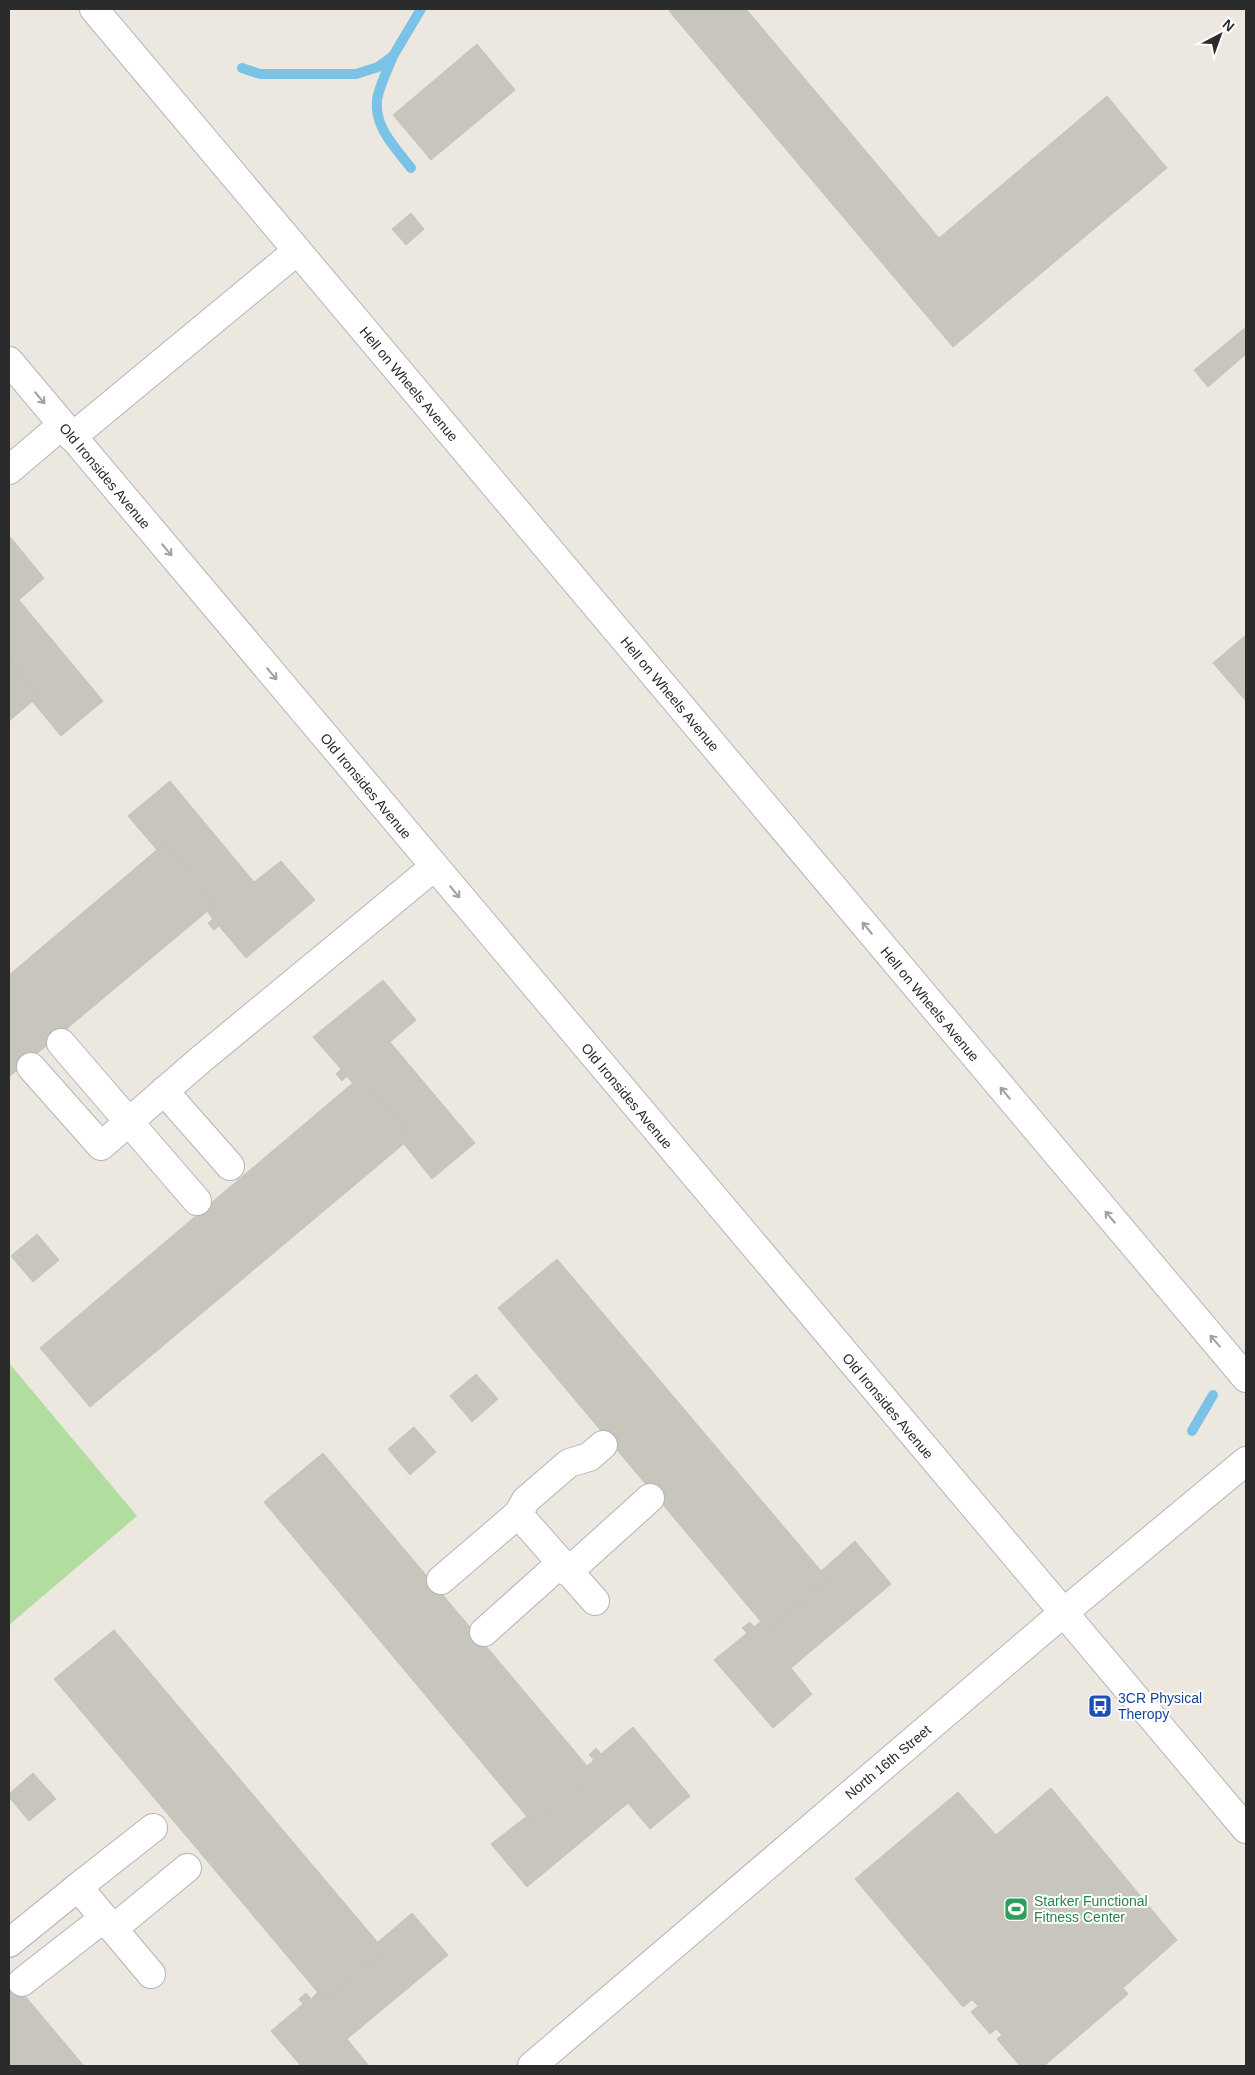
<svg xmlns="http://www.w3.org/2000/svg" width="1255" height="2075" font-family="Helvetica,sans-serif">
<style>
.green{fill:#b1de9f}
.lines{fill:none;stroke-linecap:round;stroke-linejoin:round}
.stream{stroke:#7ac2e6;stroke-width:10}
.building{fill:#c8c5bd;stroke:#c7c3b8}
.minor-casing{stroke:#b2b4be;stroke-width:30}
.minor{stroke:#fff;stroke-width:28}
.oneway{stroke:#a0a0a0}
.labels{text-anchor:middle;stroke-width:4;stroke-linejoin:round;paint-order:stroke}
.street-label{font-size:14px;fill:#2b2b2b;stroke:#fff}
.transit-label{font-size:14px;fill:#164399;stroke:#fff;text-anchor:start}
.leisure-label{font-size:14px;fill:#27864d;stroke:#fff;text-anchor:start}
</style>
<rect width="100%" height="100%" fill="#ece7df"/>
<polygon class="green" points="9,1363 137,1516 9,1625"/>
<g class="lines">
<g class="stream">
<path d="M 393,56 C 388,69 379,86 377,100 C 374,128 396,148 411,168"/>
<polyline points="242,68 260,74 356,74 378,67 393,56 421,9"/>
<polyline points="1192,1431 1213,1395"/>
</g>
</g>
<g class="building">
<polygon points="672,9 746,9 939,238 1107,96 1167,168 953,347 669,11"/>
<polygon points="477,44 515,90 431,160 393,115"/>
<polygon points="411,213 424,229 406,245 392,229"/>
<polygon points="1246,327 1246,354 1208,387 1194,370"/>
<polygon points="11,538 44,578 19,600 103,701 61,736 32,701 40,695 9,657 9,539"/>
<polygon points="1246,635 1246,701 1213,663"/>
<polygon points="9,657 40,695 9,721"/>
<polygon points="170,781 254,882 281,861 315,900 246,958 219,926 214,930 208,923 213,919 207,911 216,904 165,843 157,850 128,816"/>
<polygon points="165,843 216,904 9,1077 9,975"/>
<polygon points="383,980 416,1020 390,1042 475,1143 432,1179 404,1144 412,1137 361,1076 353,1084 347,1076 342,1081 336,1074 341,1069 313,1037"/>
<polygon points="361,1076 412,1137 90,1407 40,1348"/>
<polygon points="37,1234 59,1260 33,1282 11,1256"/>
<polygon points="557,1259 828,1579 768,1630 498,1308"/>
<polygon points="476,1374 498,1399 472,1422 450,1396"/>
<polygon points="414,1427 436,1452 410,1475 388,1449"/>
<polygon points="323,1453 594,1774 533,1824 264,1502"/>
<polygon points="855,1541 891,1584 791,1668 812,1694 773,1728 714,1660 747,1633 742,1628 750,1622 754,1627 761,1621 768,1630 828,1579 821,1571"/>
<polygon points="114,1630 385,1951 325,2001 54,1679"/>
<polygon points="633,1727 690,1796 650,1829 628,1803 527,1887 491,1844 527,1816 533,1824 594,1774 587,1766 594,1760 589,1755 596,1748 601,1754"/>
<polygon points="33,1773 56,1799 29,1821 9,1797 9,1794"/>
<polygon points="1051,1788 1177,1940 1123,1988 1128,1994 1044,2066 1020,2066 997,2039 1002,2035 996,2029 990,2034 971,2012 978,2006 972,2000 963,2007 855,1879 958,1792 996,1835"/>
<polygon points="412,1913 448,1955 347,2039 369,2066 301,2066 271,2031 303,2004 299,1999 306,1993 311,1999 318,1992 325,2001 385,1951 378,1942"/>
<polygon points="9,1977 84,2066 9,2066"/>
</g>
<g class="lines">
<g class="minor-casing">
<g id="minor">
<polyline points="94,9 1246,1378"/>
<polyline points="9,361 1246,1829"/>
<polyline points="72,437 297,251"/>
<polyline points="9,470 62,425"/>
<polyline points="61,1043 197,1201"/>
<polyline points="31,1067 101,1146 199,1061 434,867"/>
<polyline points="164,1091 230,1166"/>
<polyline points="518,1514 526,1500 569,1463 589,1457 603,1445"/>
<polyline points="568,1572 650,1498"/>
<polyline points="441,1580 518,1514 595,1601"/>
<polyline points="484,1632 561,1563"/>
<polyline points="113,1929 187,1868"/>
<polyline points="9,1943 78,1887"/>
<polyline points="151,1974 78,1887 153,1828"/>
<polyline points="22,1982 104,1918"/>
<polyline points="532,2066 1063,1613 1246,1461"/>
</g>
</g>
<use href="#minor" class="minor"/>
</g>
<defs><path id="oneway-shaft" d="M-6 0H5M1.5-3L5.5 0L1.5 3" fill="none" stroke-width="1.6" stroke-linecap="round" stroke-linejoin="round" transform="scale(1.25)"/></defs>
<g class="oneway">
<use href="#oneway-shaft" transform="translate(40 398) rotate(50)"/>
<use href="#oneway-shaft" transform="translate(167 550) rotate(50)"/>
<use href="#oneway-shaft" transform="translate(272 674) rotate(50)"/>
<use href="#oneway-shaft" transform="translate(455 892) rotate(50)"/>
<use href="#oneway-shaft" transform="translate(867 928) rotate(-130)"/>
<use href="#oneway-shaft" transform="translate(1005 1093) rotate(-130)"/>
<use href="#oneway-shaft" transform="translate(1110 1217) rotate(-130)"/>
<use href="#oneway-shaft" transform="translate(1215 1341) rotate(-131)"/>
</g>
<defs>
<g id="bus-square" transform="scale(1.25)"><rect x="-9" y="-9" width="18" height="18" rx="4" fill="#1a4fb4" stroke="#fff"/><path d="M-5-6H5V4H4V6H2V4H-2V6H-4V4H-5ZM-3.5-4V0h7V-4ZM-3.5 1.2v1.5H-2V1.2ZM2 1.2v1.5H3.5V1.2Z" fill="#fff"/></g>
<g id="stadium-square" transform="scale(1.25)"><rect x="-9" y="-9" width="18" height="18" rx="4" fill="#2e9e5b" stroke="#fff"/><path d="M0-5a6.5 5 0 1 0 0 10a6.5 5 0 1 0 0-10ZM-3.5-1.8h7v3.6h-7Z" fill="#fff"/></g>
</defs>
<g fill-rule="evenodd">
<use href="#bus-square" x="1100" y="1706"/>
<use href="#stadium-square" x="1016" y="1909"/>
</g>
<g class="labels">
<g class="street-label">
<text transform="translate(409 384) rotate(50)" y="5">Hell on Wheels Avenue</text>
<text transform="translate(105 476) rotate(50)" y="5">Old Ironsides Avenue</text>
<text transform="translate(670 694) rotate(50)" y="5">Hell on Wheels Avenue</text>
<text transform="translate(366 786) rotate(50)" y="5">Old Ironsides Avenue</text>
<text transform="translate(930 1004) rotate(50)" y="5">Hell on Wheels Avenue</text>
<text transform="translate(627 1096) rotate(50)" y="5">Old Ironsides Avenue</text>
<text transform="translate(888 1406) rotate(50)" y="5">Old Ironsides Avenue</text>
<text transform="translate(888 1762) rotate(-40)" y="5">North 16th Street</text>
</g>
<g class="transit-label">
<text x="1118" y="1703">3CR Physical<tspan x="1118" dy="16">Theropy</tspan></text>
</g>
<g class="leisure-label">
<text x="1034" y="1906">Starker Functional<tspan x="1034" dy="16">Fitness Center</tspan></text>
</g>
</g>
<rect width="1255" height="2075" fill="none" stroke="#2b2b2b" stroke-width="20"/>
<g transform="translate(1220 35) rotate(41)" stroke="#ffffff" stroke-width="4" paint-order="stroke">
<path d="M0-4L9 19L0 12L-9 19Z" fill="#2b2b2b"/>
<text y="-8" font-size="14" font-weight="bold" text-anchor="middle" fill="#2b2b2b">N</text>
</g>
</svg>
